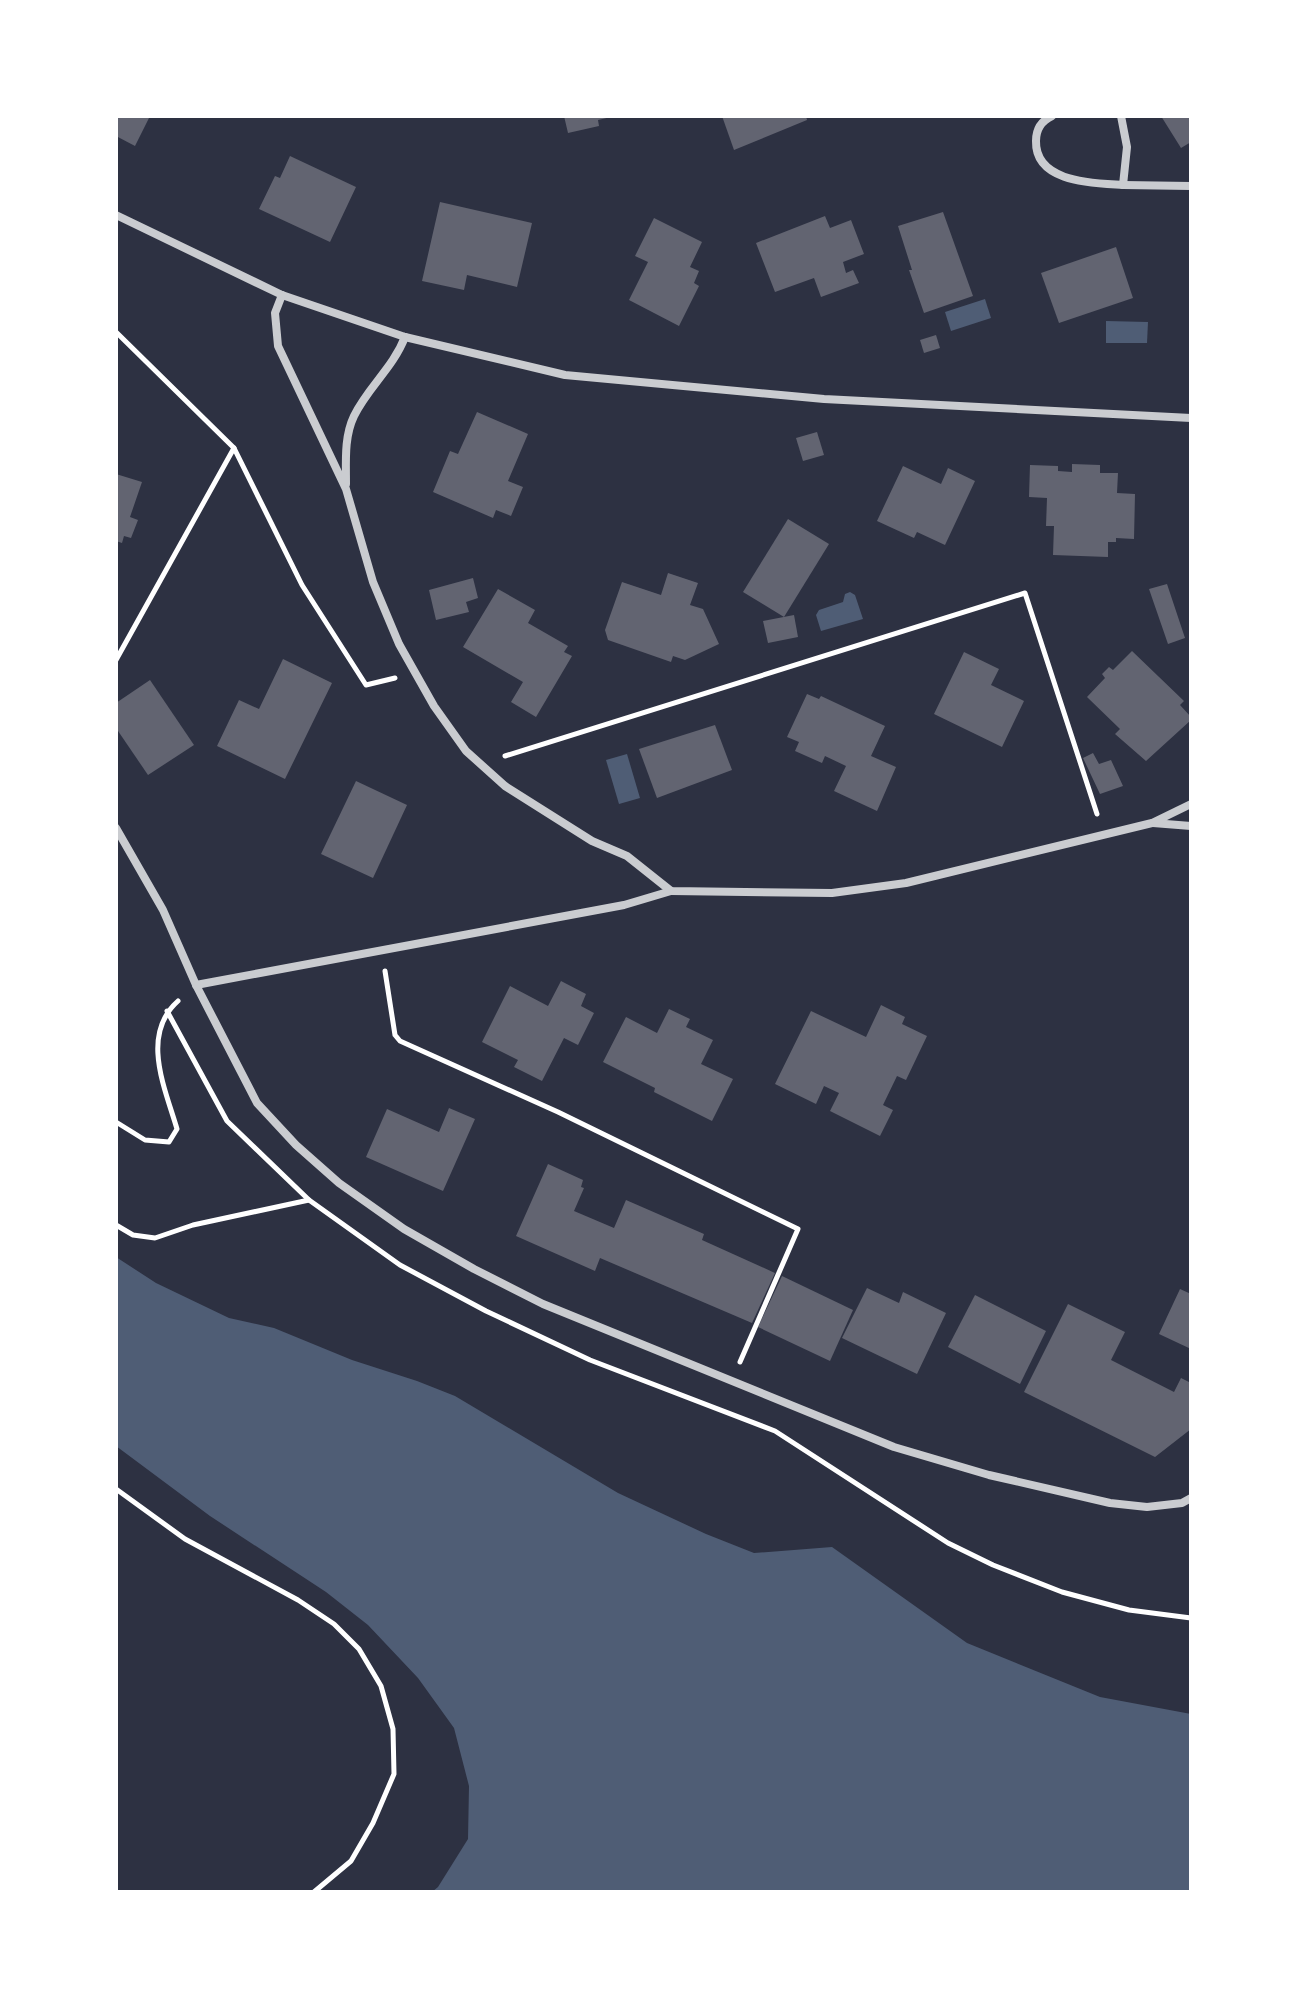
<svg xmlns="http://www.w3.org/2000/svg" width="1307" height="2008" font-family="Raleway,sans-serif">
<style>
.water{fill:#4f5d75}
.building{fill:#626471}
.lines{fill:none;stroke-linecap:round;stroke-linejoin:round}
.path{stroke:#fff;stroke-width:5}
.minor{stroke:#caccd0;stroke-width:8}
</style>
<rect width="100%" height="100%" fill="#2d3142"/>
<g class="water">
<polygon points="985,299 991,318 951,331 945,312"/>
<polygon points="1106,321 1148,322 1147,343 1106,343"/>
<polygon points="850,592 855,595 863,619 821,631 816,615 819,610 843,602 845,594"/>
<polygon points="627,754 640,798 619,804 606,760"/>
<polygon points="116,1257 156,1283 229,1318 274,1328 352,1360 417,1381 455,1396 618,1493 706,1534 754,1553 832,1547 967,1643 1100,1697 1191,1714 1191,1892 432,1892 438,1887 468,1839 469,1786 454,1728 418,1678 368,1625 326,1592 210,1516 116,1446"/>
</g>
<g class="building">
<polygon points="116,116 150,116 135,146 116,136"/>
<polygon points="564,116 611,116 611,117 598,120 599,126 568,133"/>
<polygon points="722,116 806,116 807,120 734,150"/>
<polygon points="1161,116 1191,116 1191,142 1181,148"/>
<polygon points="290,156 356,187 330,242 259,209 275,176 280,178"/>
<polygon points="440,202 532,223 517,287 467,275 464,290 422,281"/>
<polygon points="943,212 973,296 924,313 909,270 912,270 898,226"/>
<polygon points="825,216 830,228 851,220 864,254 843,262 846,273 853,270 859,283 821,297 814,278 775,292 756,243"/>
<polygon points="654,218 702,242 690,267 699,271 694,283 699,286 679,326 629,300 648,262 635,256"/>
<polygon points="1116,247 1133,298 1059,323 1041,273"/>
<polygon points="936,335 940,348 924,353 920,340"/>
<polygon points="477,412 528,434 508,481 523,487 511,516 496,510 493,518 433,492 450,451 458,454"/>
<polygon points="817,432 824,455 803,461 796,438"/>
<polygon points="1072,464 1100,465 1100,473 1118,473 1117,493 1135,494 1134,539 1116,538 1116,542 1108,542 1108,557 1053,555 1054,526 1046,526 1047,498 1029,497 1030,465 1058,466 1058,471 1072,472"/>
<polygon points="903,466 941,484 948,468 975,481 945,545 917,532 914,538 877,521"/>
<polygon points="116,474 142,482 130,517 138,520 131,538 124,536 122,543 116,541"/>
<polygon points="788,519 829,544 784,617 743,592"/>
<polygon points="668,573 698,583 690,605 703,609 719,644 685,660 673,656 671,662 608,640 605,630 622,582 661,595"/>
<polygon points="473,578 478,598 466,602 469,612 436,620 429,590"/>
<polygon points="1167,584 1185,638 1168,644 1149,589"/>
<polygon points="498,589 535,610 528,623 568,646 564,652 572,656 536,717 511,702 523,682 463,647"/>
<polygon points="794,615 798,637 768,643 763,621"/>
<polygon points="1132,651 1184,701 1180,705 1191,717 1191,720 1146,761 1115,734 1120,729 1087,697 1105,678 1102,674 1109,667 1113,670"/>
<polygon points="964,652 999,669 991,685 1024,701 1002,747 934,714"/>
<polygon points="283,659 332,683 285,779 217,746 239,700 259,709"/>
<polygon points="150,680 194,745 148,775 116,728 116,703"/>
<polygon points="807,694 819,699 821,696 885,726 871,756 896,767 877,811 834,791 846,766 825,756 822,763 795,751 799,742 787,737"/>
<polygon points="715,725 732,770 657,798 639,749"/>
<polygon points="1093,753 1099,764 1111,760 1123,786 1100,794 1083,758"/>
<polygon points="356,781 407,805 373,878 321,854"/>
<polygon points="561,981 586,994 581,1006 594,1013 578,1045 564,1038 542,1081 514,1067 518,1060 482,1042 510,986 548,1006"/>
<polygon points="881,1005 905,1017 902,1024 927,1036 906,1080 897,1076 883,1105 893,1110 880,1136 830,1111 839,1093 824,1086 816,1104 775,1084 811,1011 866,1037"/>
<polygon points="669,1009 690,1019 686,1027 713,1040 701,1064 733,1079 712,1121 654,1092 655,1088 603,1062 626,1017 657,1033"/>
<polygon points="449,1108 475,1119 443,1191 366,1157 387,1109 439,1132"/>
<polygon points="548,1164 583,1180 581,1187 584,1188 574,1211 614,1228 626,1200 704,1234 702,1240 775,1273 752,1323 600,1258 595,1271 516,1236"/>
<polygon points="782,1276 853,1310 830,1361 758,1327"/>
<polygon points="867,1288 899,1303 903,1292 946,1313 917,1374 842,1338"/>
<polygon points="1180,1289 1191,1294 1191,1349 1159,1334"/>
<polygon points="975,1295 1046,1331 1020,1384 948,1347"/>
<polygon points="1068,1304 1125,1332 1111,1360 1174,1392 1181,1378 1191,1383 1191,1429 1155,1457 1024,1392"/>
</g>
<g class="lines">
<g class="path">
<polyline points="116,332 234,448 116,660"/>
<polyline points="234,448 302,585 366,685 395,678"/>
<polyline points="505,756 1025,593 1097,814"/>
<polyline points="385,971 395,1035 400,1041 558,1112 798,1229 740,1362"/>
<polyline points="167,1011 227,1121 309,1200 400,1265 486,1311 590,1360 775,1431 948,1543 993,1565 1062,1592 1129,1610 1191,1618"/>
<path d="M 116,1122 L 145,1140 L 169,1142 L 177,1129 C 165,1088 140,1035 178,1001"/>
<polyline points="116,1225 133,1235 155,1238 193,1225 309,1200"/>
<polyline points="116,1489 185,1539 298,1600 334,1624 359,1649 381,1686 393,1729 394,1774 373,1823 351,1861 314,1892"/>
</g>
<g class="minor">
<path d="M 1052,116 C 1041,121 1036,129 1036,141 C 1035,183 1094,183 1123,185 L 1127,147 L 1121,116"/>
<polyline points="1123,185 1191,186"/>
<polyline points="116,215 282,295 405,337 565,375 824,399 1191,418"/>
<polyline points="282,295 275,313 278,346 346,489 373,582 399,644 434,706 466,751 505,786 592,841 627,856 671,891 832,893 906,883 1152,823 1191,804"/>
<path d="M 346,484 C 346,461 344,437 354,416 C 368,387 393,368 405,337"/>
<polyline points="1153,823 1191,826"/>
<polyline points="116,828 163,910 196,985 257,1103 296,1145 339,1183 404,1229 474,1269 543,1304 894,1447 989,1475 1110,1503 1147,1507 1182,1503 1191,1498"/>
<polyline points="196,985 624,905 671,891"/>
</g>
</g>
<rect width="1307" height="2008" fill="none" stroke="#ffffff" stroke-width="236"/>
</svg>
